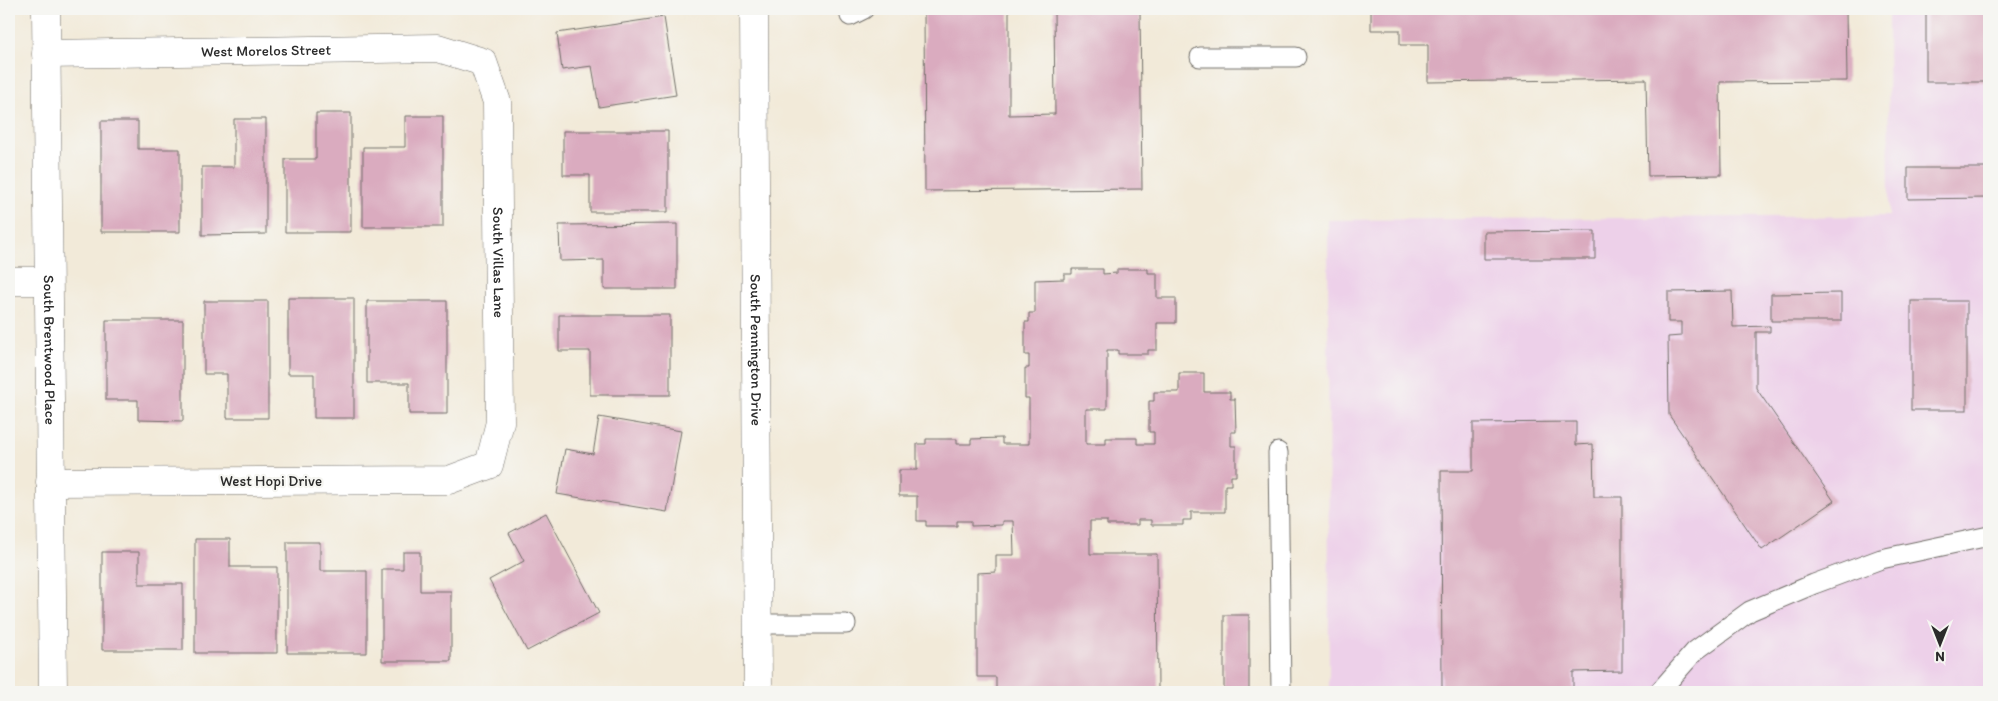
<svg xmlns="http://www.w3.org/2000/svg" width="1998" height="701" font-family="Itim,sans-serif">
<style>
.built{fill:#edd0e9}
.building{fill:#daabbf}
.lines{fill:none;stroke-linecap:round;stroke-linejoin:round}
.service-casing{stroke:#716e68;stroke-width:21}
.minor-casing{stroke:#716e68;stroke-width:29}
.tertiary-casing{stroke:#716e68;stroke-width:29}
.service{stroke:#fff;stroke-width:19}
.minor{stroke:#fff;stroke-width:28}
.tertiary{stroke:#fff;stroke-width:28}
.labels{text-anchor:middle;stroke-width:4.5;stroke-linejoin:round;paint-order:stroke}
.street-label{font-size:15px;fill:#2b2b2b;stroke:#f6f6f2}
</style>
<rect width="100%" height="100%" fill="#f6f6f2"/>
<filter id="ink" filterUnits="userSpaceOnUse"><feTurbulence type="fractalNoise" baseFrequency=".02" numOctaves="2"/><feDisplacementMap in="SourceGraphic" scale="10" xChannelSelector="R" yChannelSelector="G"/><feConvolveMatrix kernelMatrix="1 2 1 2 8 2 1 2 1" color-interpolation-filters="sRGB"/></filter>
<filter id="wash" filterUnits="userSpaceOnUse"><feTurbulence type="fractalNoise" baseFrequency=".0096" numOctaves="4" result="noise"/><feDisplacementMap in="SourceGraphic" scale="20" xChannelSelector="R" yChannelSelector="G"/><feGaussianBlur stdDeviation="1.12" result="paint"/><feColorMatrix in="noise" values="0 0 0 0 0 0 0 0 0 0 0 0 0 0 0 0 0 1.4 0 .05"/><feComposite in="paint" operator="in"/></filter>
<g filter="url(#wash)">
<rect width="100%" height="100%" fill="#f2ead9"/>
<polygon class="built" points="1888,9 1989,9 1989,692 1329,692 1328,220 1889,216"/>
<g id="blocks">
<g class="building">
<polygon points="924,9 1009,9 1009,115 1055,114 1054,9 1140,9 1142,189 925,191"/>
<polygon points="1371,9 1846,9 1847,81 1720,82 1721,175 1648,176 1646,79 1428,82 1428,45 1400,45 1400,30 1371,30"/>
<rect x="1926" y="9" width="63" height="73"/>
<polygon points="664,17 676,95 599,107 592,66 562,70 557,33"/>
<polygon points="316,113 351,113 351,232 285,232 285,159 316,159"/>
<polygon points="405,116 443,116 443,227 363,227 363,147 405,147"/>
<polygon points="234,119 266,119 266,234 202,235 202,167 234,167"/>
<polygon points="101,121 138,121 138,149 180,149 180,232 101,232"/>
<polygon points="563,131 668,131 668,212 590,212 590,175 563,175"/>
<polygon points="1908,168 1989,168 1989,198 1908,199"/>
<polygon points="677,224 677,289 604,289 604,260 560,261 559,225"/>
<polygon points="1595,231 1595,259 1484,259 1484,232"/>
<polygon points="1072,269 1103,269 1103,274 1117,273 1117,269 1148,269 1148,273 1157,273 1157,298 1176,298 1176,323 1157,323 1157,350 1148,350 1148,354 1118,354 1118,350 1107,350 1107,409 1086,409 1086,444 1106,444 1106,438 1137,438 1137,444 1154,444 1154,432 1149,432 1149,401 1154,401 1154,392 1179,392 1179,373 1204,373 1204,392 1230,392 1230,399 1235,399 1236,432 1231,432 1231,446 1236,446 1236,476 1231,476 1231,485 1225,485 1225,512 1191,512 1191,520 1183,520 1183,525 1151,525 1151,520 1138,520 1138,525 1107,525 1107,521 1090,521 1090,554 1157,554 1158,692 996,692 996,677 977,677 977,573 996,572 996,555 1014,555 1013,521 1002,521 1002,525 971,526 971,521 957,521 957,526 926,526 926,521 917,521 917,496 899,496 899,470 917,470 917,444 926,444 926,439 957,439 957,444 971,444 971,439 1002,438 1002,444 1029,444 1029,398 1025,398 1025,368 1029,368 1029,355 1025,355 1025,322 1029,322 1029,313 1035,313 1035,280 1064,279 1064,274 1072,274"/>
<polygon points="1732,291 1733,327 1770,326 1770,332 1756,332 1756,388 1834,501 1762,550 1669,415 1668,337 1681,336 1681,322 1668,322 1668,292"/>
<polygon points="1841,293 1841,321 1771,321 1771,294"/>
<polygon points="288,298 354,298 354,418 314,418 314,374 288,374"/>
<polygon points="204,301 268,301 268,418 227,418 227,374 204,374"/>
<polygon points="367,301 447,301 447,414 409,414 409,383 367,383"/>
<rect x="1911" y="301" width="56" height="109"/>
<polygon points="559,315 670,315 670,395 590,395 590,351 559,351"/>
<polygon points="106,320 183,320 183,421 138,420 138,400 106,400"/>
<polygon points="599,417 681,431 667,512 557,494 565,449 593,454"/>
<polygon points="1576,422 1576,445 1593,444 1594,497 1622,497 1622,671 1573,672 1573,692 1442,692 1441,471 1473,471 1473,423"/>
<polygon points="546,513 599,613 527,651 489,580 524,561 509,533"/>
<polygon points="195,539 230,539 230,567 277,567 277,653 195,653"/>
<polygon points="287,542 320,542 320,571 367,571 367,653 287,653"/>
<polygon points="102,552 139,552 139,584 183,584 183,650 102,650"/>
<polygon points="403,552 420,552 420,591 451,591 451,661 382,661 382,569 403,569"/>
<rect x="1224" y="615" width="25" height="77"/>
<polygon points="1989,689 1989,692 1929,692 1929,690"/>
<polygon points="1926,690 1926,692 1852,692 1852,691"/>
</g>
</g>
</g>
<g filter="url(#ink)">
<use href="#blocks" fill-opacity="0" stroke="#716e68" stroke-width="1"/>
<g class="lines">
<g class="service-casing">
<g id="service">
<polyline points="850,16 864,9"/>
<polyline points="1200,57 1296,57"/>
<polyline points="1278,452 1281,692"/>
<polyline points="758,624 846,624"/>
<polyline points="1659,692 1695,651 1750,611 1814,584 1881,559 1989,536"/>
</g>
</g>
<g class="minor-casing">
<g id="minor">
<path id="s1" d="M 46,9 L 53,692"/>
<path id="s2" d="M 46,54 L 438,48 L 483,62 L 497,102 L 500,422 L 489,465 L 449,480 L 50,482"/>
<polyline points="9,281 48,281"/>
</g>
</g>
<g class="tertiary-casing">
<g id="tertiary">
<path id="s3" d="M 754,9 L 758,692"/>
</g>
</g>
<use href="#service" class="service"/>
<use href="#minor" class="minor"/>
<use href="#tertiary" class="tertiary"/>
</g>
</g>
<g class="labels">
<g class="street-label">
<text dy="5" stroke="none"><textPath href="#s2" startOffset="220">West Morelos Street</textPath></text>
<text dy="5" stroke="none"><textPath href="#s2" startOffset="642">South Villas Lane</textPath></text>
<text dy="5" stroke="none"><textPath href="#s1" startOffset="341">South Brentwood Place</textPath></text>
<text dy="5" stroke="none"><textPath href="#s3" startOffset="341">South Pennington Drive</textPath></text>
<text x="271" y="486">West Hopi Drive</text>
</g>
</g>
<rect width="1998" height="701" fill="none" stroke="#f6f6f2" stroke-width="30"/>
<g transform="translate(1940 644) rotate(180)" stroke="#f6f6f2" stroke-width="4" paint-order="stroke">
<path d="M0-4L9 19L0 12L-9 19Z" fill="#2b2b2b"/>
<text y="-8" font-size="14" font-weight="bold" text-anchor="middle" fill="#2b2b2b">N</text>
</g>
</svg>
